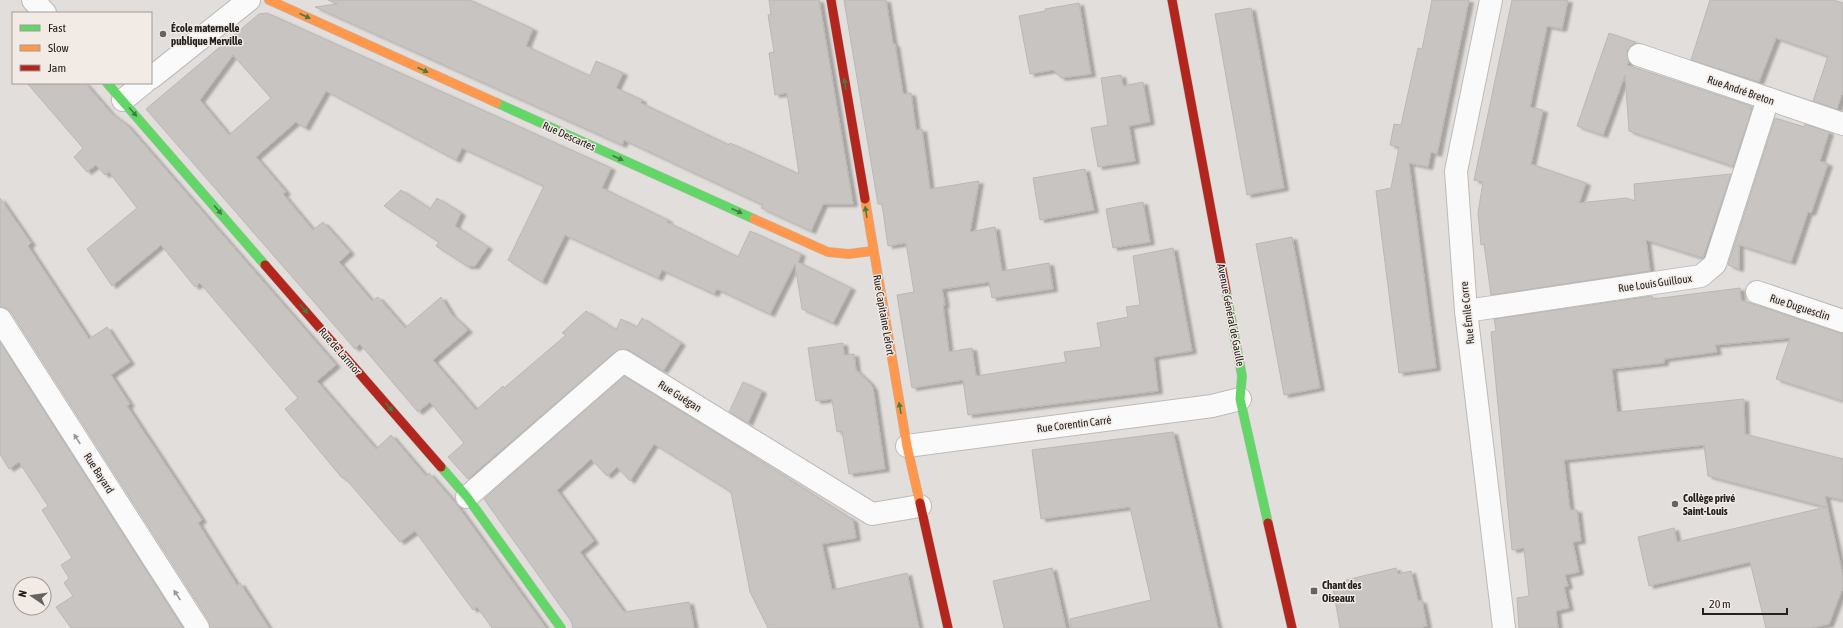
<svg xmlns="http://www.w3.org/2000/svg" width="1843" height="628" font-family="'Asap Condensed',sans-serif">
<style>
.building{fill:#c7c4c1;stroke:#bab8b5;fill-rule:evenodd;filter:url(#shadow)}
.lines{fill:none;stroke-linecap:round;stroke-linejoin:round}
.street-casing{stroke:#bdbbb8;stroke-width:24}
.fast-casing{stroke:#bdbbb8;stroke-width:10}
.slow-casing{stroke:#bdbbb8;stroke-width:10}
.jam-casing{stroke:#bdbbb8;stroke-width:10}
.street{stroke:#fbfafa;stroke-width:22}
.fast{stroke:#63d668;stroke-width:9}
.slow{stroke:#ff974d;stroke-width:9}
.jam{stroke:#b3261e;stroke-width:9}
.oneway{fill:#447c44}
.oneway2{fill:#9a9897}
.poi-dot{fill:#666361;stroke:#f2eae5;stroke-width:1.5}
.labels{text-anchor:middle;stroke-width:3;stroke-linejoin:round;paint-order:stroke}
.poi-label{font-size:11px;font-weight:bold;fill:#24211f;stroke:#f2eae5;text-anchor:start}
.street-label{font-size:11px;fill:#24211f;stroke:#f2eae5}
</style>
<defs>
<filter id="shadow"><feDropShadow dx="4.5" dy="2.5" stdDeviation="1" flood-color="#0004"/></filter>
</defs>
<rect width="100%" height="100%" fill="#e2dedb"/>
<g class="building">
<polygon points="328,0 470,0 533,29 526,46 590,76 596,61 623,73 616,88 642,100 641,103 729,145 730,143 799,174 787,93 775,95 769,53 774,52 768,15 771,14 769,0 819,0 853,204 823,204 811,231 761,208 763,205 624,140 622,145 315,7 337,4"/>
<polygon points="844,0 886,0 893,44 895,44 903,94 911,93 916,130 922,129 930,189 979,181 970,232 995,227 1002,271 1049,263 1053,289 992,298 989,282 942,289 945,305 943,305 949,352 972,348 976,376 1066,362 1064,352 1101,347 1097,323 1128,317 1126,307 1140,305 1133,256 1173,248 1192,351 1154,357 1158,391 968,415 963,380 912,388 897,295 914,292 906,243 888,246 882,204 878,204"/>
<polygon points="1432,0 1469,0 1437,154 1431,152 1428,167 1409,163 1436,368 1399,373 1376,191 1391,188 1399,147 1390,145 1394,124 1401,125 1418,48 1422,49"/>
<polygon points="1512,0 1568,0 1562,29 1547,26 1530,107 1543,110 1531,164 1586,183 1579,203 1626,198 1635,201 1634,184 1731,174 1703,258 1646,240 1650,271 1491,295 1484,244 1481,245 1478,213 1483,182 1474,180"/>
<polygon points="1710,0 1833,0 1843,3 1843,91 1837,109 1813,101 1828,56 1776,38 1759,82 1691,60"/>
<polygon points="1079,3 1091,74 1061,78 1053,70 1030,74 1019,16 1045,11 1045,9"/>
<polygon points="1251,8 1284,188 1247,195 1215,14"/>
<path d="M 267,13 L 611,168 L 602,188 L 668,220 L 667,222 L 738,257 L 750,231 L 801,254 L 798,262 L 851,288 L 833,323 L 802,309 L 795,264 L 770,314 L 717,289 L 714,294 L 662,270 L 658,278 L 565,235 L 542,282 L 508,260 L 544,186 L 462,148 L 456,160 L 326,91 L 305,128 L 296,122 L 256,157 L 286,192 L 283,194 L 313,230 L 323,222 L 350,252 L 339,262 L 372,301 L 378,297 L 405,328 L 441,297 L 452,315 L 468,330 L 433,360 L 476,410 L 503,386 L 504,388 L 566,335 L 562,333 L 586,311 L 616,330 L 621,319 L 637,327 L 642,318 L 681,343 L 663,371 L 629,350 L 622,349 L 615,352 L 468,479 L 448,457 L 464,443 L 430,402 L 418,412 L 360,344 L 355,349 L 146,109 L 259,14 ZM 233,55 L 271,98 L 229,135 L 200,100 Z"/>
<polygon points="1609,33 1635,42 1627,51 1629,61 1627,65 1751,106 1750,109 1752,109 1733,166 1629,131 1625,75 1603,135 1577,126"/>
<polygon points="1121,75 1123,86 1143,82 1150,122 1129,126 1135,161 1098,167 1091,128 1108,125 1101,78"/>
<polygon points="27,83 85,83 111,113 127,125 336,365 317,381 376,449 391,435 426,476 429,473 457,505 546,628 492,628 477,607 473,610 415,531 400,542 344,477 342,478 285,409 298,398 200,283 195,287 161,245 112,286 87,249 137,208 109,172 105,175 96,165 87,172 74,157 83,148"/>
<polygon points="1775,118 1804,127 1805,124 1829,132 1820,161 1828,164 1811,213 1808,212 1791,262 1739,245 1739,269 1728,265"/>
<polygon points="1085,169 1094,210 1040,220 1033,178"/>
<polygon points="401,190 430,209 437,198 461,213 455,226 488,247 475,266 467,266 436,246 439,242 384,206"/>
<polygon points="0,198 31,243 28,246 89,339 107,327 130,362 111,375 130,404 127,406 202,520 198,523 237,585 240,583 269,628 210,628 209,621 11,312 6,308 0,307"/>
<polygon points="1143,202 1150,242 1113,248 1106,209"/>
<polygon points="1292,237 1320,388 1284,395 1256,244"/>
<polygon points="1740,288 1741,300 1843,334 1843,401 1776,379 1790,338 1715,345 1717,352 1664,359 1664,363 1612,369 1617,412 1744,399 1745,434 1843,459 1843,500 1825,496 1843,576 1843,587 1829,624 1812,628 1766,628 1750,562 1649,586 1638,537 1674,528 1677,542 1826,507 1708,476 1704,445 1564,460 1570,510 1577,510 1581,541 1573,542 1579,572 1565,575 1568,586 1564,587 1569,608 1556,611 1558,628 1519,628 1517,598 1529,596 1524,548 1512,550 1491,332 1496,331 1494,319 1652,296 1653,299"/>
<polygon points="0,342 183,628 71,628 56,607 73,596 64,583 69,578 61,565 72,558 42,510 48,506 19,462 9,469 0,454"/>
<polygon points="843,343 844,355 854,354 856,370 869,382 873,388 885,469 849,474 842,431 837,432 832,399 816,401 808,348"/>
<polygon points="624,376 737,446 853,520 856,538 822,544 832,590 907,573 919,628 768,628 750,592 731,492 654,444 630,481 617,467 607,476 591,459 557,490 594,541 580,552 624,612 689,602 694,628 573,628 571,621 484,499"/>
<polygon points="743,382 762,391 748,423 729,412"/>
<polygon points="1173,432 1218,628 1071,628 1070,619 1151,600 1130,507 1041,519 1032,450"/>
<polygon points="1052,568 1066,628 1004,628 993,581"/>
<polygon points="1396,568 1398,574 1411,571 1418,601 1422,601 1427,626 1423,626 1423,628 1340,628 1333,588 1346,585 1346,580"/>
</g>
<g class="lines">
<g class="street-casing">
<g id="street">
<polyline points="33,0 45,13"/>
<polyline points="1491,0 1456,171 1466,311 1504,628"/>
<polyline points="1639,55 1843,124"/>
<polyline points="151,78 249,0"/>
<polyline points="123,100 144,83"/>
<polyline points="1757,292 1843,321"/>
<polyline points="1466,311 1701,276 1715,264 1768,99"/>
<polyline points="0,319 198,628"/>
<polyline points="907,446 1212,406 1240,399"/>
<polyline points="467,497 623,361 872,514 920,506"/>
</g>
</g>
<g class="fast-casing">
<g id="fast">
<polyline points="107,83 265,265"/>
<polyline points="497,103 754,219"/>
<polyline points="1226,291 1242,376 1240,399 1268,523"/>
<polyline points="441,467 467,497 561,628"/>
</g>
</g>
<g class="slow-casing">
<g id="slow">
<polyline points="269,0 497,103"/>
<polyline points="865,199 907,446 920,503"/>
<polyline points="754,219 828,252 849,254 872,251"/>
</g>
</g>
<g class="jam-casing">
<g id="jam">
<polyline points="831,0 865,199"/>
<polyline points="1172,0 1226,291"/>
<polyline points="265,265 441,467"/>
<polyline points="920,503 948,628"/>
<polyline points="1268,523 1292,628"/>
</g>
</g>
<use href="#street" class="street"/>
<use href="#fast" class="fast"/>
<use href="#slow" class="slow"/>
<use href="#jam" class="jam"/>
</g>
<defs><path id="oneway-solid" d="M-6-.8H1V-3.2L6.5 0L1 3.2V.8H-6Z"/></defs>
<g class="oneway">
<use href="#oneway-solid" transform="translate(305 16) rotate(24)"/>
<use href="#oneway-solid" transform="translate(423 70) rotate(24)"/>
<use href="#oneway-solid" transform="translate(845 84) rotate(-99)"/>
<use href="#oneway-solid" transform="translate(133 112) rotate(49)"/>
<use href="#oneway-solid" transform="translate(618 158) rotate(24)"/>
<use href="#oneway-solid" transform="translate(218 210) rotate(49)"/>
<use href="#oneway-solid" transform="translate(737 211) rotate(24)"/>
<use href="#oneway-solid" transform="translate(866 212) rotate(-99)"/>
<use href="#oneway-solid" transform="translate(304 309) rotate(49)"/>
<use href="#oneway-solid" transform="translate(389 407) rotate(49)"/>
<use href="#oneway-solid" transform="translate(900 408) rotate(-100)"/>
</g>
<g class="oneway2">
<use href="#oneway-solid" transform="translate(77 439) rotate(-123)"/>
<use href="#oneway-solid" transform="translate(177 595) rotate(-123)"/>
</g>
<g class="poi-dot">
<circle cx="163" cy="34" r="4"/>
<circle cx="1675" cy="504" r="4"/>
<rect x="1310" y="587" width="8" height="8" rx="2"/>
</g>
<g class="labels">
<g class="poi-label">
<text x="171" y="32">École maternelle<tspan x="171" dy="13">publique Merville</tspan></text>
<text x="1683" y="502">Collège privé<tspan x="1683" dy="13">Saint-Louis</tspan></text>
<text x="1322" y="589">Chant des<tspan x="1322" dy="13">Oiseaux</tspan></text>
</g>
<g class="street-label">
<text transform="translate(1741 90) rotate(19)" y="4">Rue André Breton</text>
<text transform="translate(569 136) rotate(24)" y="4">Rue Descartes</text>
<text transform="translate(1655 283) rotate(-8)" y="4">Rue Louis Guilloux</text>
<text transform="translate(1800 307) rotate(18)" y="4">Rue Duguesclin</text>
<text transform="translate(1467 313) rotate(-96)" y="4">Rue Émile Corre</text>
<text transform="translate(884 315) rotate(80)" y="4">Rue Capitaine Lefort</text>
<text transform="translate(1231 315) rotate(79)" y="4">Avenue Général de Gaulle</text>
<text transform="translate(340 351) rotate(49)" y="4">Rue de Larmor</text>
<text transform="translate(680 396) rotate(32)" y="4">Rue Guégan</text>
<text transform="translate(1074 424) rotate(-7)" y="4">Rue Corentin Carré</text>
<text transform="translate(99 473) rotate(57)" y="4">Rue Bayard</text>
</g>
</g>
<rect x="12" y="12" width="140" height="72" fill="#f2eae5" stroke="#a09a96"/>
<rect x="20" y="25" width="20" height="6" fill="#63d668" stroke="#a09a96"/>
<text x="48" y="32" font-size="12" fill="#24211f">Fast</text>
<rect x="20" y="45" width="20" height="6" fill="#ff974d" stroke="#a09a96"/>
<text x="48" y="52" font-size="12" fill="#24211f">Slow</text>
<rect x="20" y="65" width="20" height="6" fill="#b3261e" stroke="#a09a96"/>
<text x="48" y="72" font-size="12" fill="#24211f">Jam</text>
<g transform="translate(32 596) rotate(283)"><circle r="19" fill="#f2eae5" stroke="#a09a96"/>
<path d="M0-3L7 15L0 10L-7 15Z" fill="#666361"/>
<text y="-6" font-size="11" font-weight="bold" text-anchor="middle" fill="#24211f">N</text>
</g>
<path d="M1703 608v6h84v-6" fill="none" stroke="#24211f" stroke-width="2"/>
<text x="1709" y="608" font-size="12" fill="#24211f" stroke="#f2eae5" stroke-width="3" paint-order="stroke">20 m</text>
</svg>
